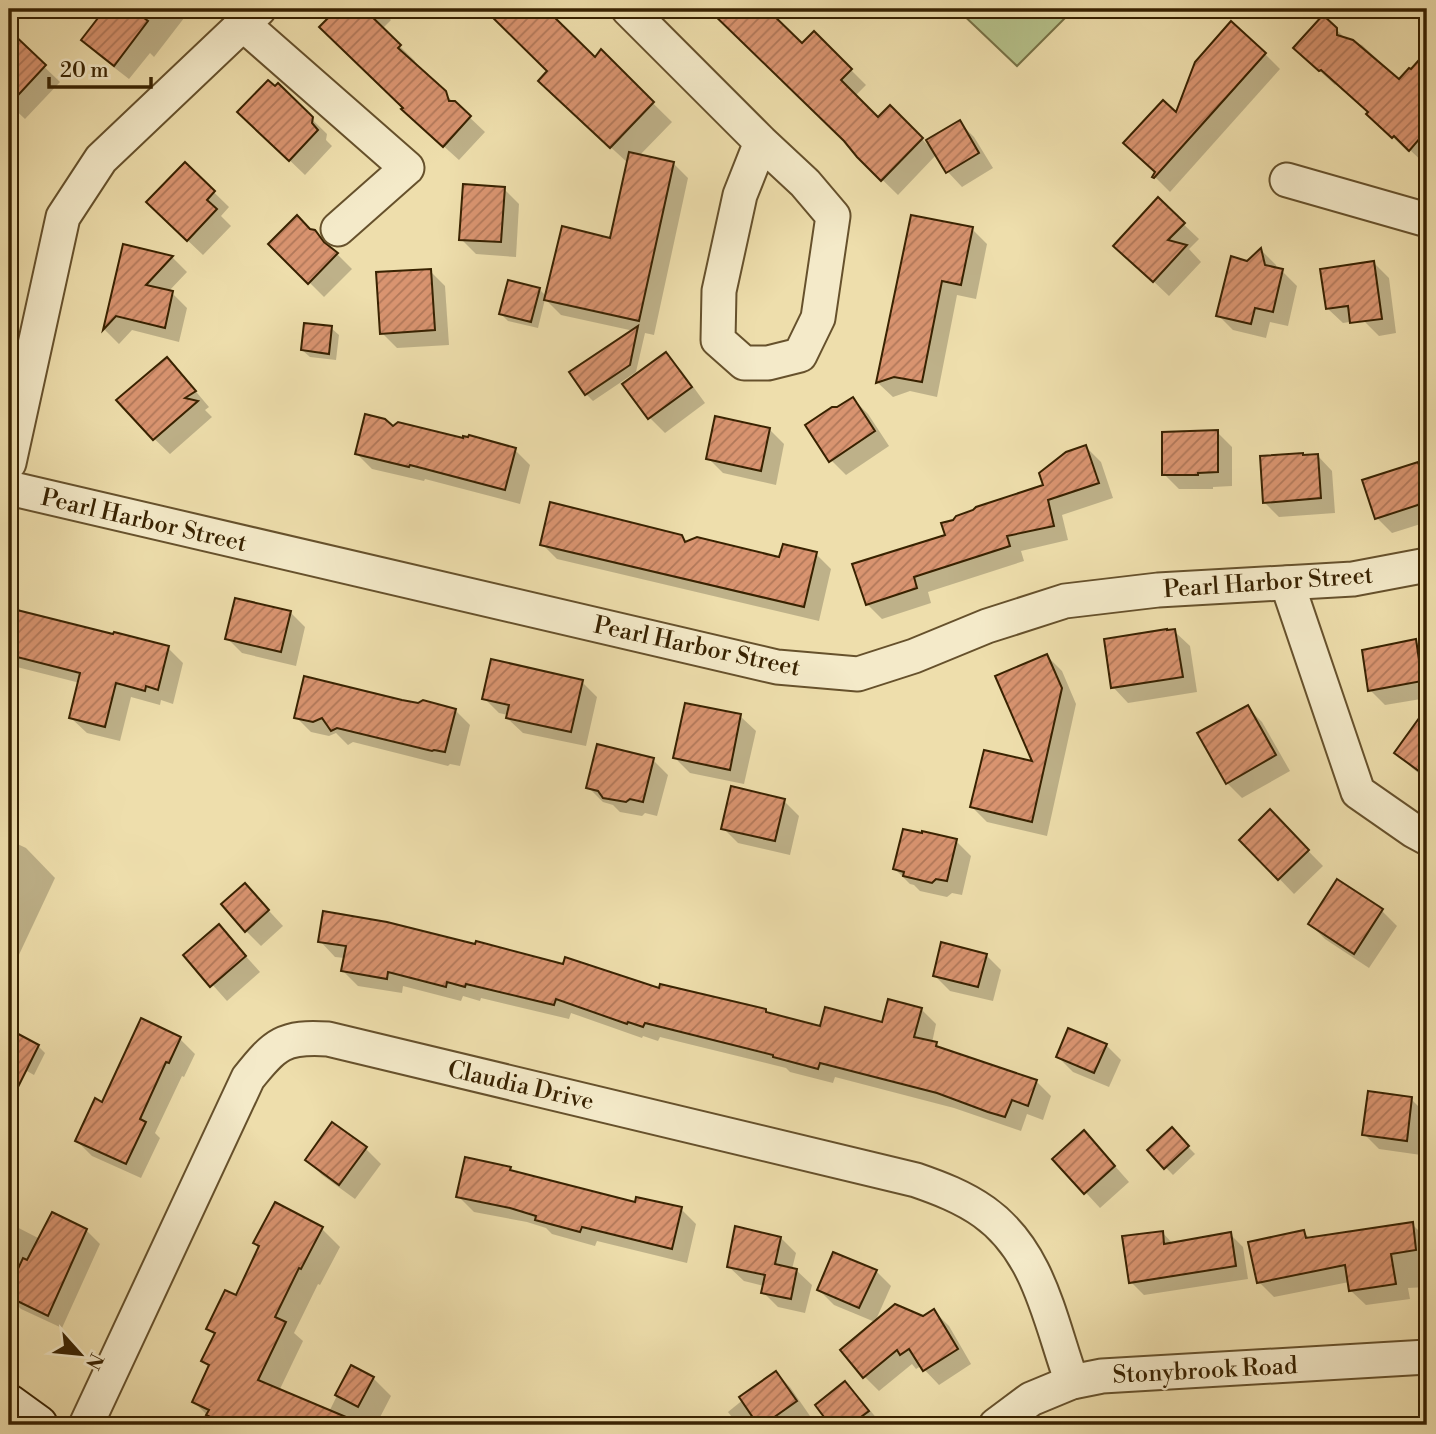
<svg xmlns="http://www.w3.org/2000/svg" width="1436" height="1434" font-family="'Libre Bodoni',serif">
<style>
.park{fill:#b6c28b;stroke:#777246;stroke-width:2}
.shadow{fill:#0003}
.building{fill:url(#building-hatch);stroke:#382201;stroke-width:2}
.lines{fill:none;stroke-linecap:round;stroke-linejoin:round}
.street-casing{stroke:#66512c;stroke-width:37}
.secondary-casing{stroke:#382201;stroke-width:42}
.street{stroke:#f4eac9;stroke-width:33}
.secondary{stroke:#f4eac9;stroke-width:38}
.labels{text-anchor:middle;stroke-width:5;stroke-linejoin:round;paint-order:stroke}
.street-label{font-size:24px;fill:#382201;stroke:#f4eac9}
</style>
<defs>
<pattern id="building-hatch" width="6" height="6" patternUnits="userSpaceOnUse" patternTransform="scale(1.75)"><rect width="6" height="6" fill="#d99470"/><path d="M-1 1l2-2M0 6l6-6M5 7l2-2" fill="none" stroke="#b1785a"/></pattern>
</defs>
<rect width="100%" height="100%" fill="#eedeac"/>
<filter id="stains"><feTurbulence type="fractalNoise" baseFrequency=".00286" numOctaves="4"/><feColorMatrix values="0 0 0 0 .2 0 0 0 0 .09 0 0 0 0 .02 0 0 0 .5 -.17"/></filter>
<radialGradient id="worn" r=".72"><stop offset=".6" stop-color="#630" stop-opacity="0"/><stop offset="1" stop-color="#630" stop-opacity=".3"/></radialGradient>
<polygon class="park" points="957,9 1074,9 1017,66"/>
<g class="shadow">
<polygon points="107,9 191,9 154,57 150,53 129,79 98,55 83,40"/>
<polygon points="339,9 379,9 391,20 382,29 415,61 413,64 485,132 459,160 419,124 405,108 322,27"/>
<polygon points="486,9 544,9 595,59 601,52 672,122 639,156 673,163 688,178 654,335 645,333 636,372 593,401 586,394 634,331 561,315 545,299 538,328 508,321 501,314 539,289 547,297 611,241 628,163 559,100 549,71"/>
<polygon points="710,9 765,9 802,45 814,33 866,85 855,96 878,119 890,108 933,150 959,122 974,137 993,168 962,187 947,171 937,154 898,195 858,156 847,142"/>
<polygon points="1336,29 1347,40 1362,45 1377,59 1362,76 1388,74 1427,110 1427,161 1425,164 1410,150 1408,152 1337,83 1335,85 1311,63"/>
<polygon points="9,33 60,82 25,119 9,104"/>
<polygon points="1265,54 1280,69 1170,192 1155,177 1177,116"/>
<polygon points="278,86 327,134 326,140 332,146 305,175 255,127"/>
<polygon points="9,164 11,166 9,187"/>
<polygon points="185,164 229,207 221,216 231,226 203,255 163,217"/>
<polygon points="504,189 519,204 516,257 476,254 461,239"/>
<polygon points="1158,200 1199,239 1189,249 1201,262 1169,296 1131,260"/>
<polygon points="912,217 972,229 987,244 976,299 957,295 937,397 910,391 893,397 878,383"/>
<polygon points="309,230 314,231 352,269 324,297 271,244"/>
<polygon points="125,246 172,257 187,272 168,292 172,293 187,308 179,342 132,330 119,344 105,330"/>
<polygon points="1261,250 1276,265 1277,270 1282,271 1297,286 1288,326 1270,322 1266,338 1233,330 1218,315 1248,263"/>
<polygon points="9,255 14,260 9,284"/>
<polygon points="1374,263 1389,278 1396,333 1379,336 1363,320 1343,323 1327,308"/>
<polygon points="430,271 445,286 449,345 397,348 382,333"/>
<polygon points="331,328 339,335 336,360 310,357 302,350"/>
<polygon points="666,355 681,370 705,403 665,433 650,418 625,385"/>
<polygon points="181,374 209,407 205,410 212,417 170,454 140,425"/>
<polygon points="853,399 868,414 889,446 846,475 831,460 838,409"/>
<polygon points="392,429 515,450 530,465 520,504 425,479 424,481 372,469 357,454"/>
<polygon points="769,429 784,444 776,485 723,473 708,458"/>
<polygon points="1217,432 1232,447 1232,486 1213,487 1213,489 1179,489 1164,474"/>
<polygon points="1086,447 1101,462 1113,498 1062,515 1068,540 1021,551 1024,561 928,592 931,603 882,619 867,604 947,536 954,521 1045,486"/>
<polygon points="1303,454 1305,456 1317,455 1332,471 1335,513 1279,517 1264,502"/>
<polygon points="1417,464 1427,474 1427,522 1392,533 1377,518"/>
<polygon points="681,536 688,543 781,559 816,554 831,569 819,621 557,559 542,544"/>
<polygon points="9,610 168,648 183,663 173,704 161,700 160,705 131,697 120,741 87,733 71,718 80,683 9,665"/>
<polygon points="290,612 305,627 296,666 242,653 227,638"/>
<polygon points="1174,631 1190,646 1197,692 1128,703 1113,687"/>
<polygon points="1415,641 1427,653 1427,698 1385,705 1370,690"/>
<polygon points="1047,656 1062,671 1076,704 1047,836 987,822 972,807 1035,763"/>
<polygon points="582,682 597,697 586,746 523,733 507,718 508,715 499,713 484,698"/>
<polygon points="401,702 455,710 470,725 460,766 450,764 448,766 353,742 348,745 336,733 329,736 311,732 296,717"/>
<polygon points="1247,707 1262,722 1290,771 1242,798 1227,783"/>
<polygon points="740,716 756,731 744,784 690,773 675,758"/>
<polygon points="1419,722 1427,728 1427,780 1412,768 1397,753"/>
<polygon points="653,760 668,775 657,816 645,813 642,816 620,812 613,805 603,802 588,787"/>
<polygon points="784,801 799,816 790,855 738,843 723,828"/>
<polygon points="1270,812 1323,866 1294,894 1242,840"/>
<polygon points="9,840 26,848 55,878 9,976"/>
<polygon points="956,841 971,856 962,895 952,893 947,897 920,891 914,885 910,884 895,869"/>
<polygon points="245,885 283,926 261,946 246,931"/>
<polygon points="1382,911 1397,926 1369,968 1325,939 1310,924"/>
<polygon points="1427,923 1427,937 1423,932"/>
<polygon points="320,941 660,991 765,1011 769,1014 822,1028 883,1024 921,1009 936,1024 932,1043 936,1044 943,1050 1036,1081 1051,1096 1043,1120 1027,1114 1021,1131 954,1108 835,1077 833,1083 790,1072 786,1068 660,1037 658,1041 643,1036 642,1038 571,1013 569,1019 481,998 480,1001 463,996 461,1001 403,986 402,993 358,986 343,971 345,958 335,957"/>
<polygon points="233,942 260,972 227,1001 186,955"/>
<polygon points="986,955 1001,970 993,1001 950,991 935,976"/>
<polygon points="16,1035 38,1046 45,1053 34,1075 9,1061 9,1048"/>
<polygon points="180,1039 195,1054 184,1077 182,1076 155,1133 160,1138 141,1178 92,1156 77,1141 103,1104"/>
<polygon points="1106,1045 1121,1060 1109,1087 1073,1072 1058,1057"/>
<polygon points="1411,1099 1426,1114 1421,1155 1379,1149 1364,1134"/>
<polygon points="333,1124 366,1149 381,1164 355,1199 322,1175 307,1160"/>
<polygon points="1172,1130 1195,1154 1173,1175 1149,1150"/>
<polygon points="1099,1148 1129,1182 1100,1208 1055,1159"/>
<polygon points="510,1168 515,1173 636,1204 681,1209 696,1224 687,1263 597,1241 595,1246 552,1234 546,1228 527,1222 474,1212 458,1196"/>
<polygon points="9,1223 40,1239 86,1230 100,1244 62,1328 21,1309 9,1297 9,1292 16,1277 9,1273"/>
<polygon points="1412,1224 1418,1230 1427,1229 1427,1287 1408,1288 1410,1299 1366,1305 1350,1290 1349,1282 1274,1297 1259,1282 1303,1232 1311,1239"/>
<polygon points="322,1229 340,1247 320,1285 318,1284 294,1333 303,1341 279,1391 329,1412 351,1367 373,1378 391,1396 376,1425 223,1425 212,1420 194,1402 210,1367 203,1360 216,1336 208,1329 236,1297 260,1248 255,1243"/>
<polygon points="1162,1232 1173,1244 1230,1234 1243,1247 1248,1279 1144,1295 1131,1282"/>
<polygon points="781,1238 796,1253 792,1269 796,1270 812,1285 805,1313 778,1307 763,1292 764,1286 744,1281 728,1266"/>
<polygon points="876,1271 891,1286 875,1322 834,1305 819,1290"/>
<polygon points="934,1311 949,1326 971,1364 939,1385 921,1366 916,1369 912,1364 879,1391 864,1376"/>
<polygon points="776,1373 790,1387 810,1416 796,1425 738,1425 728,1412"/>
<polygon points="845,1383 860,1398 882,1425 833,1425 817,1405"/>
</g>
<g class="building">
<polygon points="105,9 132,9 148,21 114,66 81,40"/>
<polygon points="337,9 364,9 401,45 398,48 446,91 449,101 455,101 471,116 443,147 401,109 403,108 319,27"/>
<polygon points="484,9 546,9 595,57 601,49 654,102 610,148 538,81 547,71"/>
<polygon points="708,9 767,9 802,43 814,31 852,69 841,80 878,117 890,105 923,138 881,181 857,157 844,141"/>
<polygon points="1323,15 1337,28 1337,35 1353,40 1399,79 1409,68 1411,69 1427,51 1427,130 1409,151 1394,136 1392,138 1366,114 1368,112 1321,70 1319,71 1293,48"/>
<polygon points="1231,21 1266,53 1154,178 1152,177 1155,172 1123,143 1163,100 1176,112 1195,62"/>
<polygon points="9,30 46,65 9,105"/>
<polygon points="268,80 275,86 278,83 313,117 312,123 318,130 289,161 237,112"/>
<polygon points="960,120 979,153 946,173 926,140"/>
<polygon points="629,152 674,162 639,321 544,300 562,226 610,238"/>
<polygon points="185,162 215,191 207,200 217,209 187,241 146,202"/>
<polygon points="463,184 505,187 501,242 459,240"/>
<polygon points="1158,197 1185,223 1168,240 1187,245 1153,282 1113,246"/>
<polygon points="297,215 310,229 315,230 324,242 338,253 308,284 268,244"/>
<polygon points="911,215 973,227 961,285 942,281 922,382 894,377 876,383"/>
<polygon points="123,244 173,256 146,285 173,291 165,328 116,316 103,330"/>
<polygon points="1261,248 1265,265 1283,269 1273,312 1255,308 1251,324 1216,316 1231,256 1247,261"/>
<polygon points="1374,261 1382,319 1350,323 1348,306 1326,309 1320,269"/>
<polygon points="431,269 435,330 380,334 376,272"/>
<polygon points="508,280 540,288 531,322 499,314"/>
<polygon points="304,323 332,326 329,354 301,350"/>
<polygon points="638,326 630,365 585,395 569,372"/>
<polygon points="666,352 692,387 648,419 622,384"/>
<polygon points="167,357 196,391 185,398 198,401 153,440 116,400"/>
<polygon points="853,397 875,431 829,462 805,425 832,407 837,407"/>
<polygon points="365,414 385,419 393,426 398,422 463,438 463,436 468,437 469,435 516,448 505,490 410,465 409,467 355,454"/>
<polygon points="715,416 770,428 761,471 706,459"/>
<polygon points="1218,430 1218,472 1198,473 1198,475 1162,475 1162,432"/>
<polygon points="1086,445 1099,483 1048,500 1054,526 1007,536 1010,546 914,577 917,588 866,605 852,564 945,535 941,523 953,520 956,516 973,510 976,507 1043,485 1039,473 1066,452"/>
<polygon points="1303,453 1303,455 1318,454 1321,498 1263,503 1260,456"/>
<polygon points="1418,462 1427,491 1427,502 1375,519 1362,480"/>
<polygon points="550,502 682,535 685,542 697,537 779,557 783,544 817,552 804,607 540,545"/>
<polygon points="235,598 291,611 281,652 225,639"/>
<polygon points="9,608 113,634 114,632 169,646 158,690 146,686 145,691 116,683 105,727 69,718 80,673 9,655"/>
<polygon points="1167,629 1167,630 1175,629 1183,677 1111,688 1104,639"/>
<polygon points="1416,639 1422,681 1368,691 1362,650"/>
<polygon points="1047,654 1062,688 1032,822 970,807 984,750 1032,761 995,676"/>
<polygon points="491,659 583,680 571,732 506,718 509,705 482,699"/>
<polygon points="304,676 402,700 418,703 423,700 456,709 445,752 434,750 432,751 337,728 331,731 322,718 313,722 294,718"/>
<polygon points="685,703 741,714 730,770 673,758"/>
<polygon points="1248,705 1276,755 1226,784 1197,733"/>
<polygon points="1427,707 1427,777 1394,753"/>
<polygon points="597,744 654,758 643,802 630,799 626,802 603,798 598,791 586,788"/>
<polygon points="731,786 785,799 775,841 721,829"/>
<polygon points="1270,809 1309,850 1278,880 1239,840"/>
<polygon points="903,829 922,833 922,831 957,839 947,881 936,879 932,883 903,876 904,872 893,869"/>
<polygon points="1337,879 1383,909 1354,954 1308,924"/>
<polygon points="245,883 269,910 245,932 221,904"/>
<polygon points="323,911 387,922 475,944 476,941 563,964 565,957 659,988 660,984 766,1009 766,1012 820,1026 825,1007 882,1022 888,999 922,1008 914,1037 937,1042 936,1046 1037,1080 1028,1106 1012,1100 1005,1117 988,1112 937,1093 820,1063 818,1069 773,1057 773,1055 645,1023 643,1027 628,1022 627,1024 556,999 554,1005 466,984 465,987 447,982 446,987 388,972 387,979 341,971 346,946 318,942"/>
<polygon points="219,924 246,956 210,987 183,955"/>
<polygon points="941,942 987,954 978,987 933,976"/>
<polygon points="141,1018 181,1037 169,1063 166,1062 140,1119 146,1122 126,1164 75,1141 95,1098 102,1102"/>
<polygon points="1068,1028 1107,1044 1094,1073 1056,1057"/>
<polygon points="9,1029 39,1045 9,1105"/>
<polygon points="1368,1091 1412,1097 1407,1141 1362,1135"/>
<polygon points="332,1122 367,1147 339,1185 305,1160"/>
<polygon points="1172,1127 1189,1146 1164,1169 1147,1150"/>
<polygon points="1084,1130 1115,1166 1084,1194 1052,1159"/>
<polygon points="465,1157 511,1167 510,1170 635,1202 636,1197 682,1207 672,1249 582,1227 580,1232 535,1220 536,1216 510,1208 456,1197"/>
<polygon points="275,1202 323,1227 301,1269 299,1268 275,1317 286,1322 258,1380 365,1425 228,1425 206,1415 209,1410 192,1402 209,1365 201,1361 215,1333 206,1329 225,1290 236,1295 259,1246 253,1243"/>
<polygon points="52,1212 87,1229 48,1316 9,1297 9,1288 23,1258 27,1260"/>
<polygon points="1413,1222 1416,1250 1391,1254 1396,1284 1349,1291 1345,1265 1257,1283 1248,1242 1304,1230 1306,1238"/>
<polygon points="735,1226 781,1237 775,1264 797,1269 791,1299 761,1293 765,1275 727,1267"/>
<polygon points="1163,1231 1164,1244 1231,1232 1236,1266 1129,1283 1122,1236"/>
<polygon points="833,1252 877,1270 859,1308 817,1290"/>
<polygon points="895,1304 923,1316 934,1309 958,1349 923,1371 909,1349 900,1355 897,1350 863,1378 840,1350"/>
<polygon points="351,1365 374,1377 358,1407 335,1395"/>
<polygon points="776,1371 797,1401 763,1425 758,1425 739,1397"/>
<polygon points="845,1381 869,1411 850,1425 830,1425 815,1405"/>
</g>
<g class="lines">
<g class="street-casing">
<g id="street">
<polyline points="628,9 761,142 805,183 833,216 818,318 800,355 768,363 744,363 718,340 719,291 740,195 761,142"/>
<polyline points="244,25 407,168 338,229"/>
<polyline points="1287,180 1427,220"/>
<polyline points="9,463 63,217 101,159 259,9"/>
<polyline points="9,488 777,667 858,674 914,656 987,626 1065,601 1158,590 1353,579 1427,565"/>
<polyline points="1287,583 1358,792 1414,831 1427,838"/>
<path d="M 86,1425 L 248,1078 C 275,1044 284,1036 328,1039 L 916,1180 C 939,1188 963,1197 984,1212 C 1040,1252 1050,1322 1072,1382"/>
<polyline points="996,1425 1031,1399 1072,1382 1102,1376 1427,1357"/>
</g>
</g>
<g class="secondary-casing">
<polyline id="secondary" points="9,1404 38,1425"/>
</g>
<use href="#street" class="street"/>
<use href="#secondary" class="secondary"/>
</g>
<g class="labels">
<g class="street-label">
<text transform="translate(144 520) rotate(13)" y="8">Pearl Harbor Street</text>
<text transform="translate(1268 582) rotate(-4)" y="8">Pearl Harbor Street</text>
<text transform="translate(697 646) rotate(12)" y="8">Pearl Harbor Street</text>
<text transform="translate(521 1085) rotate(13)" y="8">Claudia Drive</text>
<text transform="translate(1205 1370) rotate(-3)" y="8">Stonybrook Road</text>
</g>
</g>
<rect width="1436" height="1434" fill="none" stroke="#eedeac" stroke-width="35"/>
<rect x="10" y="10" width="1415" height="1413" fill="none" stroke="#382201" stroke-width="3.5"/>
<rect x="18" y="18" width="1401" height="1399" fill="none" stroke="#382201" stroke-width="2"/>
<g transform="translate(80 1354) rotate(117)" stroke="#f4eac9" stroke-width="5" paint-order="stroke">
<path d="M0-5L12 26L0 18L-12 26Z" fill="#382201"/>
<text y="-10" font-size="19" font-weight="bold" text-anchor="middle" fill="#382201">N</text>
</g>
<path d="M49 77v10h102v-10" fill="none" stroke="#382201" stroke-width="3.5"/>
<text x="60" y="77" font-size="21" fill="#382201" stroke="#f4eac9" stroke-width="5" paint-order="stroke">20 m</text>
<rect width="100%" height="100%" filter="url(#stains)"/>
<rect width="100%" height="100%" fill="url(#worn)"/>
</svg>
